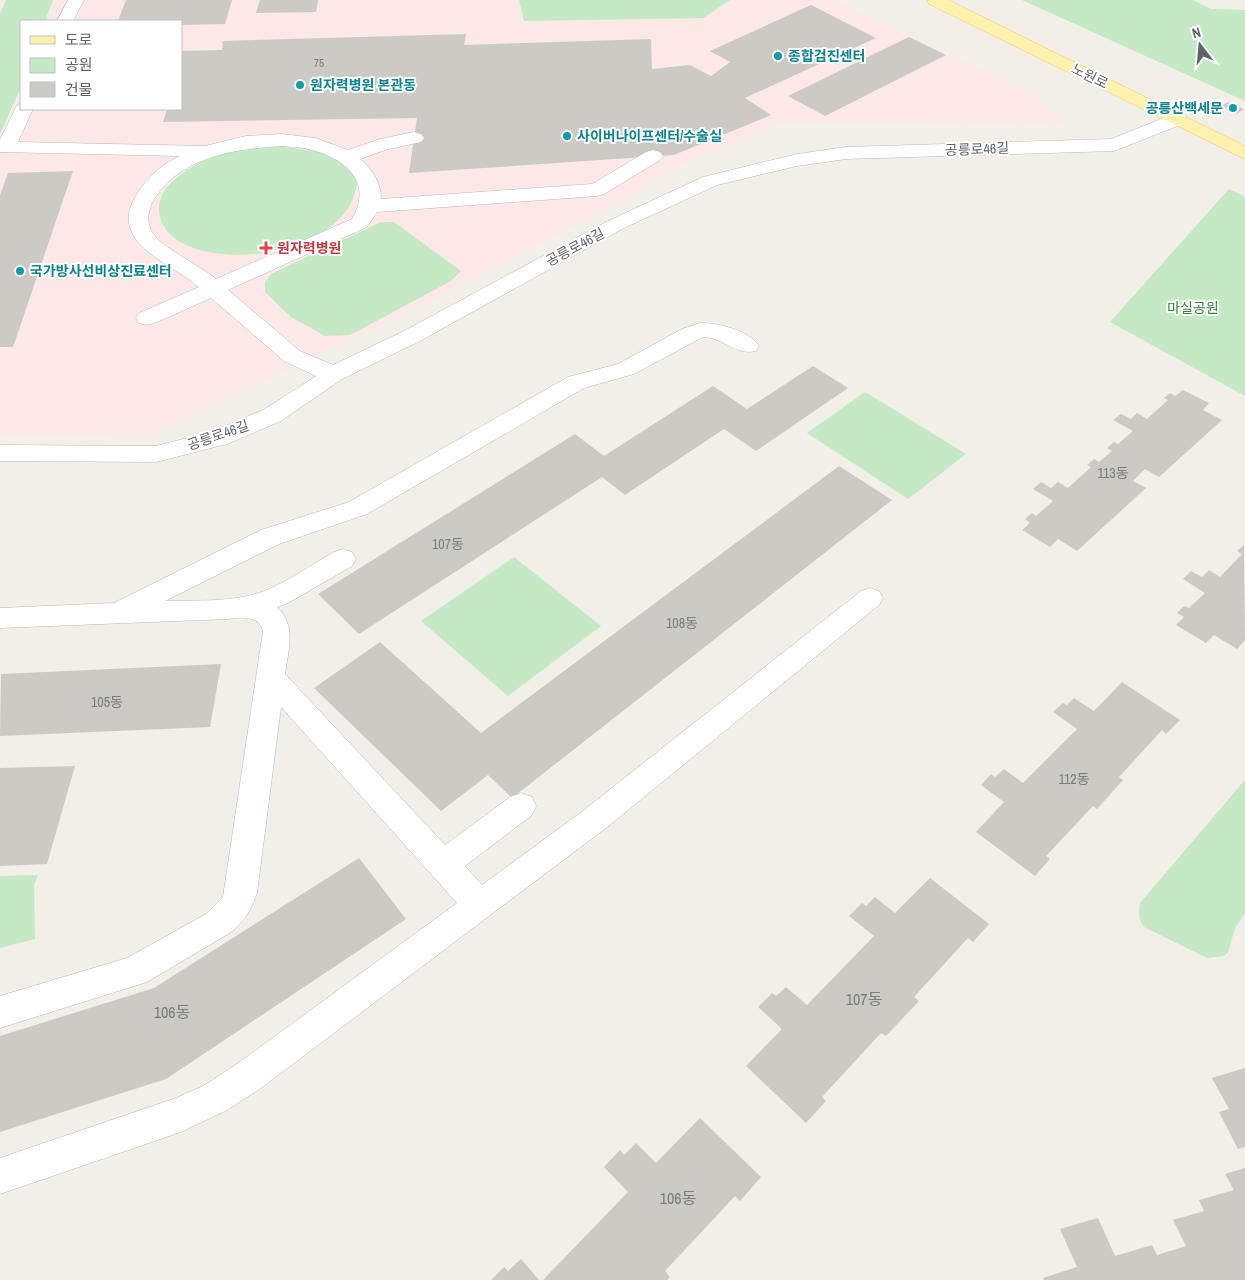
<svg xmlns="http://www.w3.org/2000/svg" width="1245" height="1280" font-family="'Archivo Narrow','Noto Sans KR',sans-serif">
<style>
.medical{fill:#fce8e6}
.green{fill:#c5e8c5}
.building{fill:#cccac5}
.lines{fill:none;stroke-linecap:round;stroke-linejoin:round}
.minor-casing{stroke:#b5b8bc;stroke-width:1}
.major-casing{stroke:#f2c960;stroke-width:1}
.minor{fill:#fff;fill-rule:evenodd}
.major{fill:#fff2af;fill-rule:evenodd}
.culture-dot{fill:#0f9aa8;stroke:#fff;stroke-width:2}
.health-dot{fill:#e0444e;stroke:#fff;stroke-width:2}
.labels{text-anchor:middle;stroke-width:4;stroke-linejoin:round;paint-order:stroke}
.far-number-label{font-size:11px;fill:#7a7d7f}
.far-culture-label{font-size:14px;font-weight:bold;fill:#0d838f;stroke:#fff;text-anchor:start}
.far-street-label{font-size:14px;fill:#5f6368;stroke:#fff}
.far-health-label{font-size:14px;font-weight:bold;fill:#be3a42;stroke:#fff;text-anchor:start}
.far-park-label{font-size:14px;fill:#348238;stroke:#fff}
.number-label{font-size:14px;fill:#7a7d7f}
.near-number-label{font-size:16px;fill:#7a7d7f}
</style>
<rect width="100%" height="100%" fill="#f1efe8"/>
<polygon class="medical" points="56,0 519,0 524,21 703,18 730,0 833,0 1018,86 1070,124 781,123 686,162 634,194 429,302 152,434 0,435 0,141 21,96 21,109 181,109 181,21 48,21"/>
<g class="green">
<polygon points="6,0 53,0 45,21 21,21 21,87 0,134 0,14"/>
<polygon points="519,0 730,0 703,18 524,21"/>
<polygon points="1022,0 1193,0 1211,9 1245,10 1245,101"/>
<path d="M 279,146 L 333,154 L 353,165 C 354,171 358,178 357,184 C 345,268 162,278 159,210 C 159,202 162,192 168,186 C 198,155 237,148 279,146 Z"/>
<polygon points="1229,189 1245,197 1245,396 1110,322"/>
<polygon points="381,222 394,222 461,271 451,281 350,335 325,336 291,317 265,292 265,282 271,274"/>
<polygon points="865,392 870,395 966,454 908,499 807,433"/>
<polygon points="514,557 601,626 508,696 421,621"/>
<path d="M 1245,780 L 1245,913 L 1235,928 L 1228,952 L 1224,956 L 1207,958 L 1144,927 C 1138,919 1139,913 1140,903 Z"/>
<polygon points="38,875 34,885 35,939 0,948 0,876"/>
</g>
<g class="building">
<polygon points="126,0 232,0 225,24 181,25 181,21 118,21"/>
<polygon points="260,0 318,0 316,12 256,13"/>
<polygon points="811,5 876,38 745,98 771,115 674,155 409,173 417,118 163,122 167,109 181,109 181,51 222,50 223,41 466,34 464,45 651,39 652,69 690,65 711,76 730,62 710,51"/>
<polygon points="909,37 946,55 825,116 788,96"/>
<polygon points="1228,102 1244,109 1237,114 1221,106"/>
<polygon points="73,171 13,347 0,347 0,195 8,173"/>
<polygon points="813,366 848,388 756,451 724,429 625,495 602,477 359,634 318,594 575,434 604,456 713,386 747,409"/>
<polygon points="1183,390 1209,403 1203,410 1222,420 1159,477 1145,469 1133,481 1146,488 1077,551 1058,539 1050,547 1022,530 1030,523 1025,519 1032,513 1036,516 1053,501 1033,489 1041,482 1051,488 1058,482 1068,488 1091,467 1087,465 1094,459 1099,462 1112,451 1107,448 1114,442 1118,444 1133,431 1113,420 1121,414 1131,419 1137,413 1147,419 1168,400 1164,398 1170,393 1175,396"/>
<polygon points="839,466 892,500 512,798 488,775 441,811 314,688 380,642 481,733"/>
<polygon points="1244,545 1245,640 1237,649 1214,635 1206,643 1176,625 1184,617 1177,613 1184,606 1189,608 1205,593 1183,579 1191,571 1202,577 1209,570 1220,577 1242,554 1237,551"/>
<polygon points="221,664 210,727 0,736 1,674"/>
<polygon points="1122,682 1180,720 1166,734 1162,730 1119,777 1123,780 1097,809 1093,806 1046,856 1050,859 1035,876 976,832 1004,802 981,785 991,774 995,777 1004,769 1023,783 1077,729 1053,712 1063,703 1067,705 1074,698 1094,711"/>
<polygon points="75,766 47,864 0,866 0,768"/>
<polygon points="359,858 406,919 166,1079 0,1132 0,1036 154,988"/>
<polygon points="930,878 989,924 973,942 968,938 914,997 919,1001 886,1036 881,1033 822,1097 826,1101 806,1123 746,1066 782,1029 758,1007 772,993 776,996 786,987 807,1005 874,936 849,916 862,903 866,906 875,897 895,913"/>
<polygon points="1245,1068 1245,1147 1238,1149 1219,1112 1229,1109 1212,1078"/>
<polygon points="700,1118 761,1177 740,1201 735,1196 665,1271 670,1277 667,1280 543,1280 628,1192 604,1167 620,1150 624,1155 636,1143 656,1163"/>
<polygon points="1245,1168 1245,1280 1044,1280 1043,1278 1077,1267 1060,1229 1098,1218 1115,1256 1152,1245 1157,1255 1186,1246 1173,1220 1204,1211 1199,1200 1234,1190 1225,1174"/>
<polygon points="521,1259 539,1280 491,1280 504,1267 508,1271"/>
</g>
<g class="lines">
<g class="minor-casing">
<g id="minor">
<polygon points="68,0 84,0 73,21 57,21"/>
<path d="M 21,104 L 21,109 L 33,109 L 18,142 L 205,146 L 246,136 L 282,134 L 315,138 L 348,150 L 380,139 L 414,132 L 421,134 L 424,138 L 421,142 L 385,150 L 360,159 C 372,169 381,182 381,199 L 592,184 L 646,152 L 653,150 L 660,152 L 663,156 L 660,160 L 604,194 L 597,196 L 377,212 L 367,227 L 228,290 L 300,351 L 333,365 L 404,331 L 608,221 L 703,177 L 797,154 L 846,147 L 1111,139 L 1171,115 L 1178,113 L 1185,115 L 1187,119 L 1185,123 L 1114,151 L 846,159 L 797,166 L 717,185 L 622,229 L 420,341 L 342,379 L 281,421 L 227,444 L 156,462 L 0,461 L 0,445 L 156,446 L 211,432 L 265,409 L 316,376 L 284,361 L 211,298 L 155,323 L 147,325 L 139,323 L 136,318 L 139,313 L 199,287 C 167,260 104,242 139,191 C 149,176 162,164 180,156 L 0,152 L 0,140 L 15,109 L 17,105 ZM 282,146 C 292,147 303,147 312,150 C 347,159 373,183 352,219 L 216,279 C 199,265 162,248 152,232 C 146,222 148,209 154,199 C 182,156 234,149 282,146 Z"/>
<path d="M 700,323 C 718,323 749,330 759,346 L 756,351 C 736,356 722,337 703,337 L 634,374 L 584,388 L 367,514 L 279,544 L 165,601 C 199,600 238,603 269,589 C 292,579 313,564 334,552 L 343,549 L 352,552 L 356,559 L 352,566 L 288,603 L 277,607 C 297,625 288,651 285,674 L 445,845 L 510,797 L 521,793 L 532,797 L 536,806 L 532,815 L 465,866 L 482,885 L 584,810 L 861,591 L 870,588 L 879,591 L 883,598 L 879,605 L 606,828 L 261,1088 L 227,1110 L 181,1132 L 0,1194 L 0,1158 L 176,1098 L 203,1086 L 237,1064 L 457,903 L 281,707 L 257,893 C 251,910 244,924 228,934 L 147,982 L 0,1028 L 0,996 L 127,958 L 206,914 L 223,897 L 263,631 C 259,615 241,617 228,619 L 0,628 L 0,608 L 114,603 L 261,530 L 349,502 L 568,377 L 618,364 L 682,329 Z"/>
</g>
</g>
<g class="major-casing">
<polygon id="major" points="927,0 948,0 1245,146 1245,159 929,4"/>
</g>
<use href="#minor" class="minor"/>
<use href="#major" class="major"/>
</g>
<g class="culture-dot">
<circle cx="778" cy="56" r="5"/>
<circle cx="300" cy="85" r="5"/>
<circle cx="1233" cy="108" r="5"/>
<circle cx="567" cy="136" r="5"/>
<circle cx="20" cy="271" r="5"/>
</g>
<path class="health-dot" d="M263.5 240.5h5v5h5v5h-5v5h-5v-5h-5v-5h5z"/>
<g class="labels">
<g class="far-number-label">
<text x="319" y="67">75</text>
</g>
<g class="far-culture-label">
<text x="788" y="61">종합검진센터</text>
<text x="310" y="90">원자력병원 본관동</text>
<text x="1223" y="113" text-anchor="end">공릉산백세문</text>
<text x="577" y="141">사이버나이프센터/수술실</text>
<text x="30" y="276">국가방사선비상진료센터</text>
</g>
<g class="far-street-label">
<text transform="translate(1090 76) rotate(26)" y="5">노원로</text>
<text transform="translate(977 149) rotate(-2)" y="5">공릉로46길</text>
<text transform="translate(575 247) rotate(-28)" y="5">공릉로46길</text>
<text transform="translate(218 435) rotate(-19)" y="5">공릉로46길</text>
</g>
<g class="far-health-label">
<text x="277" y="253">원자력병원</text>
</g>
<g class="far-park-label">
<text x="1193" y="313">마실공원</text>
</g>
<g class="number-label">
<text x="1113" y="478">113동</text>
<text x="448" y="549">107동</text>
<text x="682" y="628">108동</text>
<text x="107" y="707">105동</text>
<text x="1074" y="784">112동</text>
</g>
<g class="near-number-label">
<text x="864" y="1005">107동</text>
<text x="172" y="1018">106동</text>
<text x="678" y="1204">106동</text>
</g>
</g>
<rect x="20" y="20" width="162" height="90" fill="#ffffff" stroke="#bfc1c3"/>
<rect x="30" y="36" width="25" height="8" fill="#fff2af" stroke="#bfc1c3"/>
<text x="65" y="45" font-size="15" fill="#5f6368">도로</text>
<rect x="30" y="58" width="25" height="15" fill="#c5e8c5" stroke="#bfc1c3"/>
<text x="65" y="70" font-size="15" fill="#5f6368">공원</text>
<rect x="30" y="82" width="25" height="15" fill="#cccac5" stroke="#bfc1c3"/>
<text x="65" y="95" font-size="15" fill="#5f6368">건물</text>
<g transform="translate(1200 45) rotate(344)" stroke="#ffffff" stroke-width="4" paint-order="stroke">
<path d="M0-4L9 19L0 12L-9 19Z" fill="#5f6368"/>
<text y="-8" font-size="14" font-weight="bold" text-anchor="middle" fill="#5f6368">N</text>
</g>
</svg>
